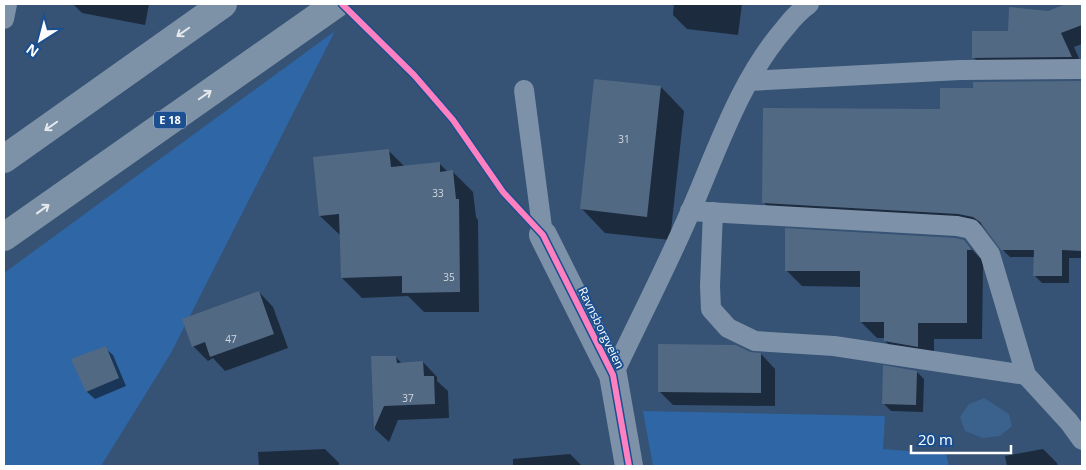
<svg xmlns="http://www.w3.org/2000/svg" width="1086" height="470" font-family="'Open Sans',sans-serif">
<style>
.green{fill:#2f66a5}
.water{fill:#3b618d}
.shadow{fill:#0007}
.building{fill:#526984}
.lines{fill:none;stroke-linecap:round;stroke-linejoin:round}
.lane{stroke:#7d92a8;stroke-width:20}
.street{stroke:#7d92a8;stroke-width:28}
.highway{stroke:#7e92a7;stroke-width:28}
.cycleway-casing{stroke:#1b4f8f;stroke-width:9}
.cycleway{stroke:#ff80c0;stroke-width:6}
.oneway{stroke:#e5e9ed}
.labels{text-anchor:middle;stroke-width:4;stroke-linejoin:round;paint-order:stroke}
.number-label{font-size:10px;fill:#d4dae0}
.shield{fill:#1b4f8f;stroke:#bbcadd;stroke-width:1}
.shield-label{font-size:11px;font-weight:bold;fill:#fff}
.street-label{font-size:12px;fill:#fff;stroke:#1b4f8f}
</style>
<rect width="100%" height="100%" fill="#365274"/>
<g class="green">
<polygon points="335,31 171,353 101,466 4,466 4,273"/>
<polygon points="643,411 885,416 883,449 946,454 949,466 653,466"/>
</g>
<polygon class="water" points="984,398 1009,414 1012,426 1000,436 983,438 965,431 960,417 969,404"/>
<g class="shadow">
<polygon points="73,4 149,4 145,25 82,13"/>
<polygon points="674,4 742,4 738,35 687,29 673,15"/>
<polygon points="1069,4 1082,4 1082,44 1074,47 1082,65 988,72 974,58 1048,12"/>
<polygon points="1081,82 1082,83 1082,258 1069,258 1069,283 1042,283 1034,275 1035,257 1010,257 1002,249 982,225 968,222 771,210 764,203 942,110 974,90"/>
<polygon points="661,87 684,111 670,240 605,233 582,209"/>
<polygon points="388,150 405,167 439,163 448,172 453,172 473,192 476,217 478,220 479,312 424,312 408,296 362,298 342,278 341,236 320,216"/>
<polygon points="964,241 980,258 986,266 983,266 982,339 934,339 934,362 901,357 885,341 885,338 877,338 861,322 861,287 802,286 786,270"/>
<polygon points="259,292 273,307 288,348 225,371 213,358 208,361 193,346"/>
<polygon points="105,348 113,355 126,386 95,399 87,392 73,360"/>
<polygon points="761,354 775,369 775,406 673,405 659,391"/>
<polygon points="396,357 402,364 423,362 437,377 437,381 448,391 449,418 398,420 389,442 375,429 372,358"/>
<polygon points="917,372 924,379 923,412 891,411 883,403"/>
<polygon points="325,449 339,463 339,466 259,466 258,452"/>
<polygon points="1043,449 1057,463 1058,466 1007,466 1005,456"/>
<polygon points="570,454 582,466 513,466 513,459"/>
</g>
<g class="building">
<polygon points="1066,4 1082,4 1082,25 1061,33 1072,57 972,58 972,31 1008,31 1009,7 1048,11"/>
<polygon points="594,79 661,86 647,217 580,209"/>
<polygon points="1082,81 1082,251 1062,250 1062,276 1033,276 1034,250 1001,250 980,222 973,217 958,214 762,203 763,108 940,109 940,88 973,88 973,82"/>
<polygon points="389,149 391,167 440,162 440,172 453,170 456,199 459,199 460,292 402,293 402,276 341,278 339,214 319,216 313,157"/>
<polygon points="785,228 955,238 964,240 972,250 967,250 967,323 918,323 918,347 884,341 884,322 860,322 860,271 785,271"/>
<polygon points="259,291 274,334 210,357 205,342 192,347 182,319"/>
<polygon points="658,344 736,345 750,352 761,353 761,393 658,392"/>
<polygon points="106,346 119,378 86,392 71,359"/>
<polygon points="371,356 396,356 397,363 423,361 424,376 434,376 435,404 384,406 374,429"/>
<polygon points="883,365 917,371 916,405 882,404"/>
</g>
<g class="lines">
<g class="lane">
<polyline points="4,19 7,4"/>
<polyline points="749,81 960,70 1082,69"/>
<polyline points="524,90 543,235"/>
<polyline points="690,211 957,226 971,229 990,254 1026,375 1069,422 1082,440"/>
<polyline points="713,212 710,286 711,309 728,328 755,341 834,346 1026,375"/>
<path d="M 613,375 C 639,320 667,266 691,210 C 718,148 740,80 785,28 C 792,19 799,11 809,4"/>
</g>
<polyline class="street" points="543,235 613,375 629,466"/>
<g class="highway">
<polyline points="4,159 223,4"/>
<polyline points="4,237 336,4"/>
</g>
<g class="cycleway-casing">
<polyline id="cycleway" points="342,4 414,75 453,120 503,192 543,235 613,375 629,466"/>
</g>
<use href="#cycleway" class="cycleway"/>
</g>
<defs><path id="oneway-shaft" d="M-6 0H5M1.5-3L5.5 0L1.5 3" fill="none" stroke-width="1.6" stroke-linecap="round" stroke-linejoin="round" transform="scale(1.25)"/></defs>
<g class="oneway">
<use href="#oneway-shaft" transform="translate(183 32) rotate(145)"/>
<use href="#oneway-shaft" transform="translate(205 95) rotate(-35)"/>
<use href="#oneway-shaft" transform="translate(51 126) rotate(145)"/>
<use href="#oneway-shaft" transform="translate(43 209) rotate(-36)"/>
</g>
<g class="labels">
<g class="number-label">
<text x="624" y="143">31</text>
<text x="438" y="197">33</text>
<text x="449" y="281">35</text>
<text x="231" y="343">47</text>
<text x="408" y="402">37</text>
</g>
<rect class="shield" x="154" y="111.5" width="32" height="17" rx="4"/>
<g class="shield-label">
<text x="170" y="124">E 18</text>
</g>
<g class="street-label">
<text transform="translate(601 328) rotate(64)" y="4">Ravnsborgveien</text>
</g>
</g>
<rect width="1086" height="470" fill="none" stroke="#ffffff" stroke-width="10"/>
<g transform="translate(40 40) rotate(216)" stroke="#1b4f8f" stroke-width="4" paint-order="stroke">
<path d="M0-4L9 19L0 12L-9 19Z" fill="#ffffff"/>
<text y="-8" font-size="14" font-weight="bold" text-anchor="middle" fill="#ffffff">N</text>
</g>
<path d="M911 445v8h100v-8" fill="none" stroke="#ffffff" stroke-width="2.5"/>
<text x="918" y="445" font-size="15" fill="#ffffff" stroke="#1b4f8f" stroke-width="4" paint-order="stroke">20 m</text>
</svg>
